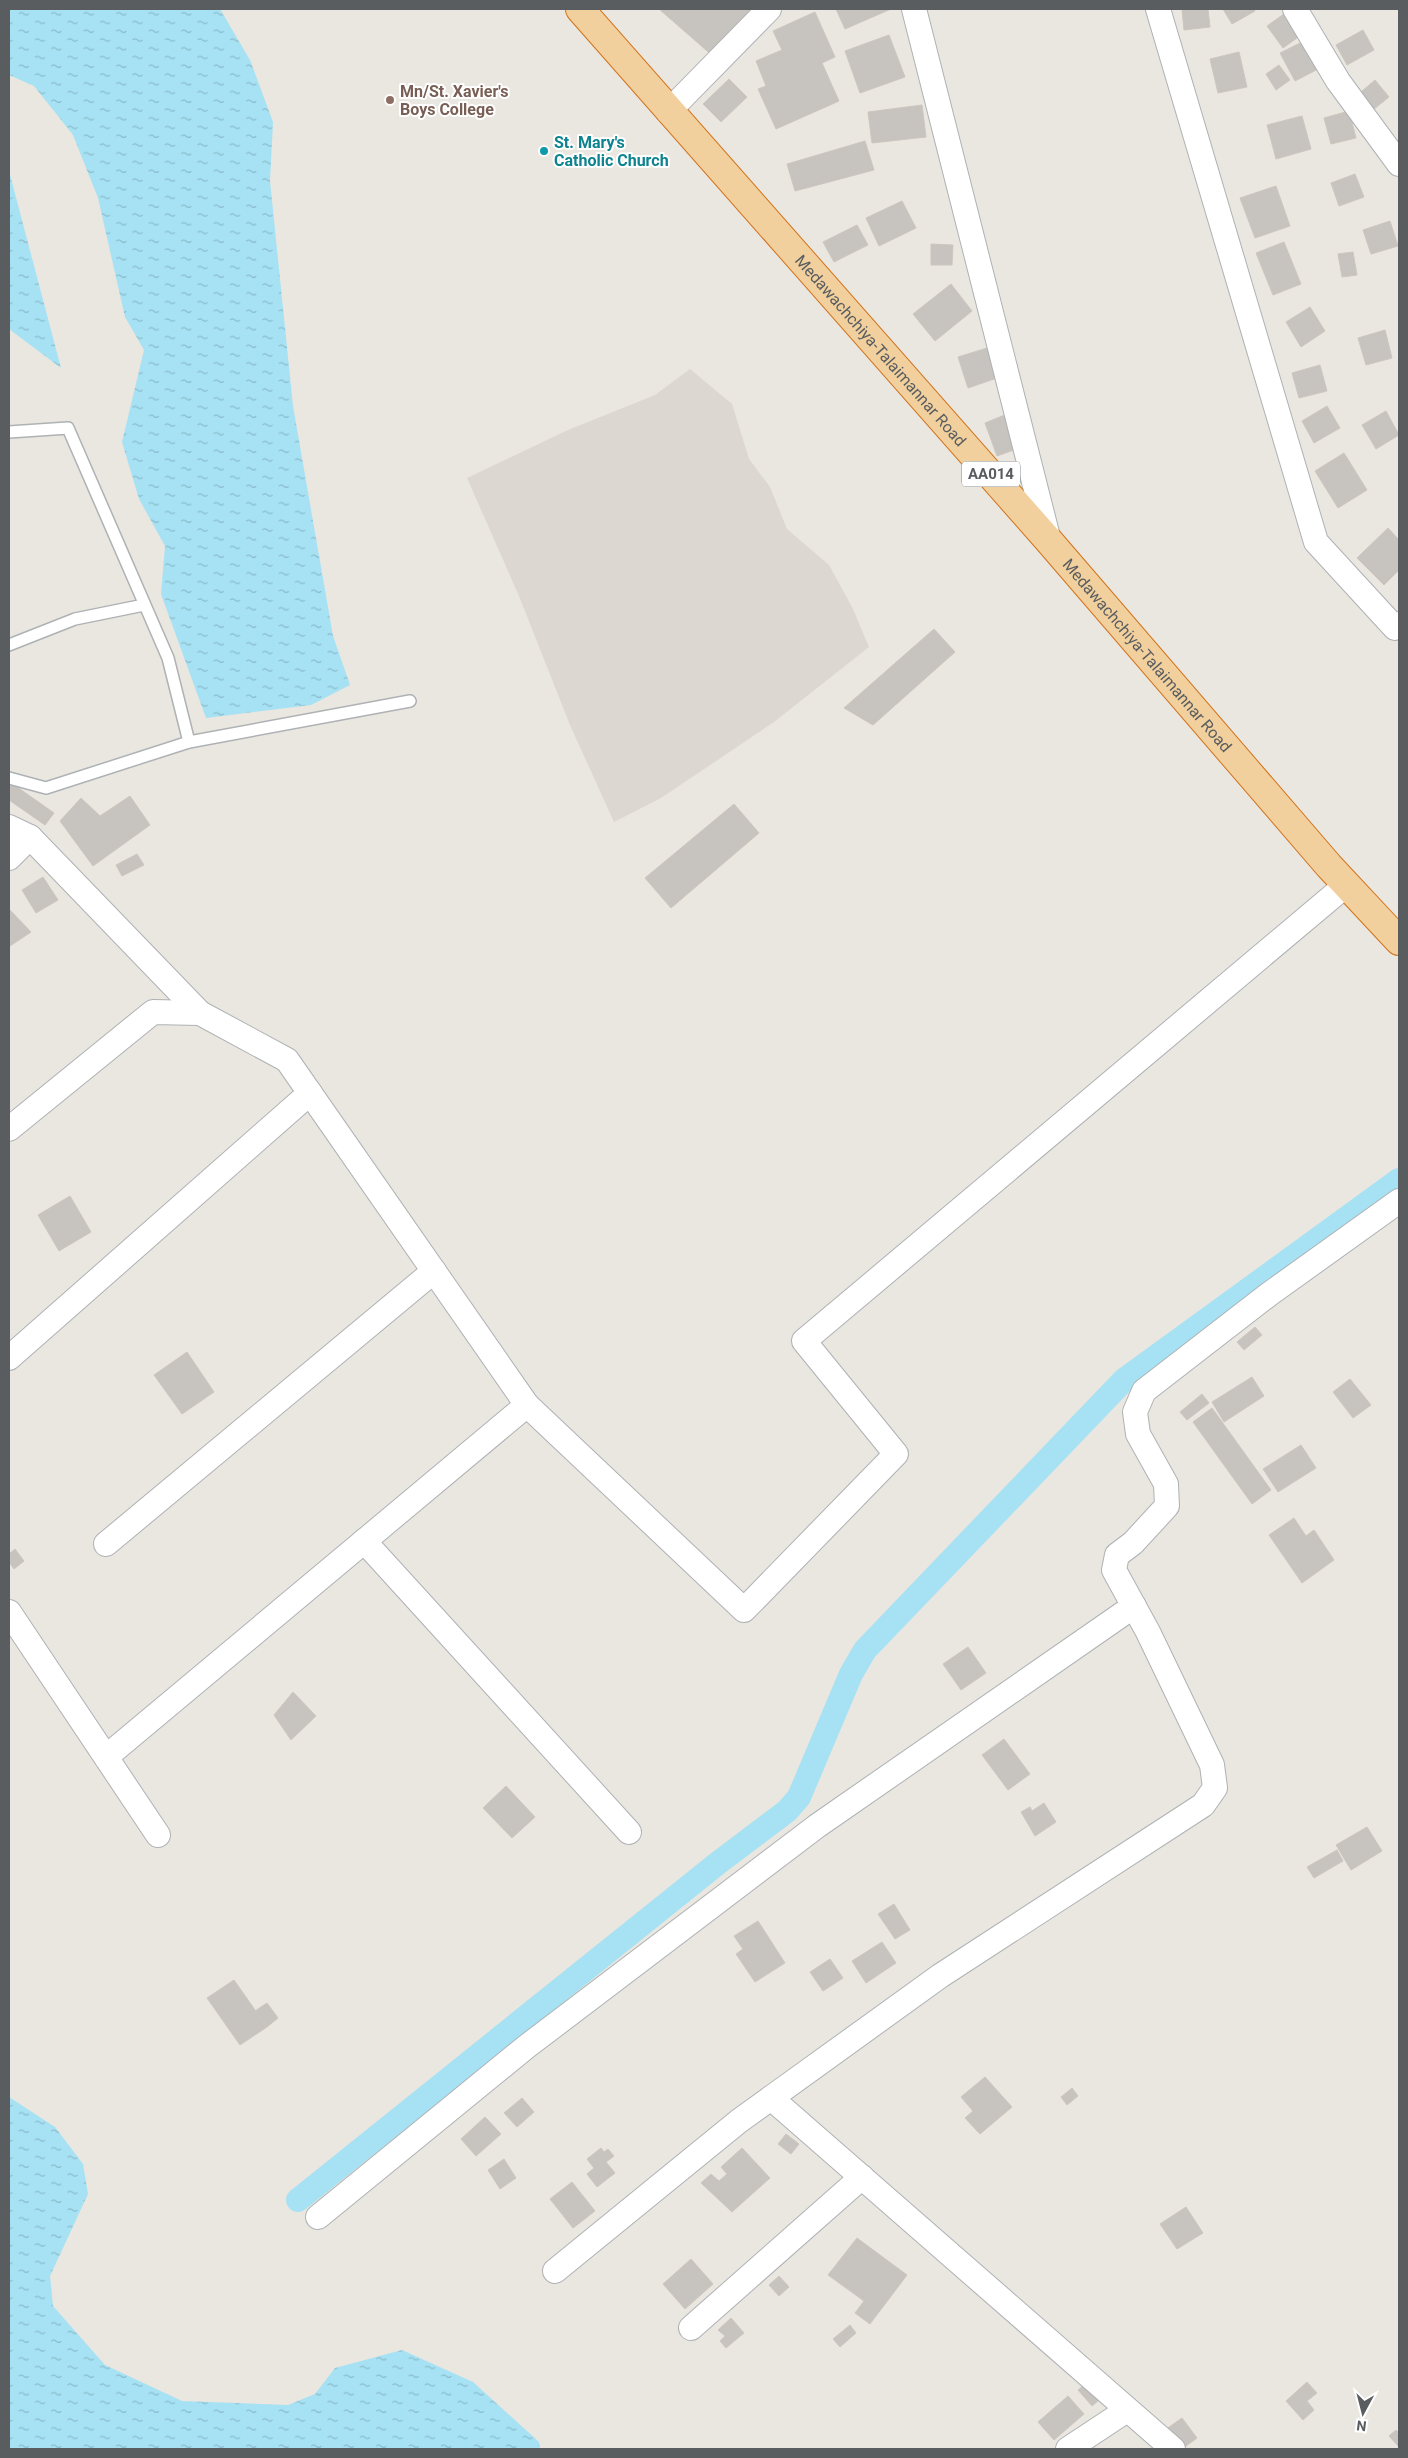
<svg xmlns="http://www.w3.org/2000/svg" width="1408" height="2458" font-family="Roboto,sans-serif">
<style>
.education{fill:#ddd7d1}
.water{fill:url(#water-ripples)}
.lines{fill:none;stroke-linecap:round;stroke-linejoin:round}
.canal{stroke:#a6e2f4;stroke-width:24}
.building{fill:#c7c3bf;stroke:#cec6bf}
.service-casing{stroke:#aeb2b4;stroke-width:14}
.minor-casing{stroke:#aeb2b4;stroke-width:26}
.trunk-casing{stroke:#d17219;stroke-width:30}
.service{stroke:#fff;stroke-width:11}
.minor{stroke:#fff;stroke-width:24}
.trunk{stroke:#f2d09e;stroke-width:28}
.education-dot{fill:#8d6e63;stroke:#fff;stroke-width:2}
.culture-dot{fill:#0f9aa8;stroke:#fff;stroke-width:2}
.labels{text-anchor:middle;stroke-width:4;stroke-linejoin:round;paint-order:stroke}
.shield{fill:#fff;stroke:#8b8e8f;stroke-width:1}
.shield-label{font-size:15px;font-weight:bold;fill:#595d5f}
.education-label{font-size:16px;font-weight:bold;fill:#785e54;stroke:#fff;text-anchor:start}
.culture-label{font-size:16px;font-weight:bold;fill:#0d838f;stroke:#fff;text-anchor:start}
.street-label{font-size:16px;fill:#595d5f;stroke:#fff}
</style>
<defs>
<pattern id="water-ripples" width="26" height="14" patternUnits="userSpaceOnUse" patternTransform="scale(1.25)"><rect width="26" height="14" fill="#a6e2f4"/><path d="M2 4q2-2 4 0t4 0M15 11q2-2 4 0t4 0" fill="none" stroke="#8abac9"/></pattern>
</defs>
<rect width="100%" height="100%" fill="#eae6e0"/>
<polygon class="education" points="690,369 732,404 749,459 770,487 787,529 829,565 852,607 869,647 774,722 661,798 614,822 570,725 519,596 467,478 568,430 655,395"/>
<g class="water">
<polygon points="9,9 220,9 250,60 273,122 270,181 293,406 333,636 350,685 311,705 206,718 161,594 165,546 139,499 122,442 144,350 125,317 98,198 73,135 34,86 9,75"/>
<polygon points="9,171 61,368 9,329"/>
<polygon points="9,2097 55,2127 83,2164 88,2194 50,2276 53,2306 105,2365 182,2401 288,2405 315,2394 335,2368 402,2350 473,2382 539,2442 540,2449 9,2449"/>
</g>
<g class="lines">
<polyline class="canal" points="298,2200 718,1863 787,1811 799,1797 851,1674 865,1650 1124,1380 1399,1180"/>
</g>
<g class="building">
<polygon points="659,9 757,9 714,57"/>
<polygon points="836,9 891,9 845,29"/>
<polygon points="1182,9 1208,9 1210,27 1184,30"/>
<polygon points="1223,9 1254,9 1255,11 1232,24"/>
<polygon points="1288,11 1304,33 1283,48 1267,26"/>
<polygon points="815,12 835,57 822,63 839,101 776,129 758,89 766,86 756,61 782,50 773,31"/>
<polygon points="1363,30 1374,50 1347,65 1336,45"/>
<polygon points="889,35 905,77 860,93 845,51"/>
<polygon points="1310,38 1324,66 1295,81 1280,53"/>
<polygon points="1239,52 1247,87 1218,93 1210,59"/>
<polygon points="1279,65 1290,80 1276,90 1266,74"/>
<polygon points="729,79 747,97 721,122 703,104"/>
<polygon points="1375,80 1389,97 1374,109 1361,92"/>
<polygon points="922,105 926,137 872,143 868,112"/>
<polygon points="1349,111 1356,138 1331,144 1324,118"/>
<polygon points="1302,116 1311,149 1276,159 1267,125"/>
<polygon points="865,141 874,170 795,191 787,164"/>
<polygon points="1355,174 1364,197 1339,206 1331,183"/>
<polygon points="1276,186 1290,226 1255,238 1240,198"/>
<polygon points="902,201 916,228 879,246 866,218"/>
<polygon points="1390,221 1398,246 1371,254 1363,230"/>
<polygon points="857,225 868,245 834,262 823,242"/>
<polygon points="1284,242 1301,284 1273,295 1256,253"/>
<polygon points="931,244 953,245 952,265 931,265"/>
<polygon points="1353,252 1357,275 1342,277 1338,254"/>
<polygon points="951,284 972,311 935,341 913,314"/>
<polygon points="1310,307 1325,331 1301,347 1286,322"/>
<polygon points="1385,330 1392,358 1366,365 1358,338"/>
<polygon points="987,348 997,378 968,388 958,357"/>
<polygon points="1320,365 1327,391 1299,398 1292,373"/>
<polygon points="1327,406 1340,428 1314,443 1302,421"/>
<polygon points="1386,411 1399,435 1376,449 1362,425"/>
<polygon points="1012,412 1025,446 997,456 985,423"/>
<polygon points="1344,453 1367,490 1338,508 1315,471"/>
<polygon points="1388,528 1399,540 1399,570 1384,585 1357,558"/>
<polygon points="934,629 955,652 873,725 844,708"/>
<polygon points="10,782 54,813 45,825 9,800"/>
<polygon points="130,796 150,825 93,866 60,821 81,798 100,816"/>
<polygon points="734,804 759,833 671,908 645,878"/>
<polygon points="137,854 144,865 122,876 116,865"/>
<polygon points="43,877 58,900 36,913 22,890"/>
<polygon points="9,909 31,932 10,946 9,945"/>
<polygon points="70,1196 91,1232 59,1251 38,1215"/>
<polygon points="1255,1327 1262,1335 1244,1350 1237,1342"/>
<polygon points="187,1352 214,1392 182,1414 154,1375"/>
<polygon points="1252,1377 1264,1396 1224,1422 1212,1402"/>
<polygon points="1350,1379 1371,1405 1353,1418 1333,1392"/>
<polygon points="1202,1394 1209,1403 1187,1420 1180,1412"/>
<polygon points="1212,1408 1271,1490 1252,1504 1193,1422"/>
<polygon points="1301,1445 1316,1468 1278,1492 1263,1469"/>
<polygon points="1294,1518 1306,1536 1314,1530 1334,1560 1302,1583 1269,1535"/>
<polygon points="15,1549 24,1561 14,1569 9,1562 9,1554"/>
<polygon points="968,1647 986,1673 961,1690 943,1664"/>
<polygon points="293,1692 316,1716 291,1740 274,1715"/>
<polygon points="1004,1739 1030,1774 1008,1790 982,1755"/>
<polygon points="506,1786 535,1817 512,1838 483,1808"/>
<polygon points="1044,1803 1056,1822 1035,1836 1021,1812 1030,1807 1032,1811"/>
<polygon points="1367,1827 1382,1851 1351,1870 1336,1845"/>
<polygon points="1337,1850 1343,1861 1314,1878 1307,1867"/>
<polygon points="894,1904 910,1930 895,1939 878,1914"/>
<polygon points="758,1921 785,1963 755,1982 736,1954 743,1949 734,1936"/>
<polygon points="882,1942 896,1963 866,1983 852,1961"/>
<polygon points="830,1959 843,1978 823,1991 810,1972"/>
<polygon points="234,1980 267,2027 240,2045 207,1998"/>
<polygon points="267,2003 278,2018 267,2027 255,2011"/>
<polygon points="985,2077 1012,2107 980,2134 965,2118 973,2111 961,2097"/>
<polygon points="1072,2088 1078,2096 1067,2105 1061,2097"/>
<polygon points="522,2098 534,2112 517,2127 504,2113"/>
<polygon points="485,2117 501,2134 476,2156 461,2139"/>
<polygon points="786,2134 799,2144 791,2154 778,2144"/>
<polygon points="601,2148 604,2152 608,2149 614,2156 606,2162 615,2173 597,2187 587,2174 594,2168 587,2159"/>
<polygon points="742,2148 770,2178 732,2212 701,2183 711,2174 719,2181 727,2174 721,2167"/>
<polygon points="504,2159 516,2178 500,2189 488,2170"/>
<polygon points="572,2182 595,2211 573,2228 550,2199"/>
<polygon points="1186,2207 1203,2233 1177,2249 1160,2224"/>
<polygon points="857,2238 907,2275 870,2324 855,2313 864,2301 828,2275"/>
<polygon points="691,2259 713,2284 685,2309 663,2284"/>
<polygon points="779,2276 789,2287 779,2296 769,2285"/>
<polygon points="731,2318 744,2333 726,2348 720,2341 725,2336 718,2330"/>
<polygon points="850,2325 856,2333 840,2347 833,2339"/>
<polygon points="1096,2375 1110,2391 1092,2406 1078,2390"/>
<polygon points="1307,2382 1317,2393 1307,2401 1314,2410 1303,2420 1286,2401"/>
<polygon points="1068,2396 1084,2414 1054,2440 1038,2422"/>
<polygon points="1182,2418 1197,2438 1182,2449 1155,2437"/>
<polygon points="1396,2430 1399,2433 1399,2447 1389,2436"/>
</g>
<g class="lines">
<g class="service-casing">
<g id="service">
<polyline points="9,432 68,428 168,658 189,742"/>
<polyline points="9,645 75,619 144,605"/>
<polyline points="9,778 46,788 189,742 410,701"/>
</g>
</g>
<g class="minor-casing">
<g id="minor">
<polyline points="914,9 1049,541"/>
<polyline points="1158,9 1316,542 1395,628 1399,624"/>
<polyline points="1295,9 1338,81 1399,164"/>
<polyline points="668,112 769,9"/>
<polyline points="9,827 30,837 200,1013"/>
<polyline points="9,858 30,837"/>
<polyline points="9,1129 153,1012 200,1013 287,1060 527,1405 106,1757"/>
<polyline points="9,1358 310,1093"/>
<polyline points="527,1405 744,1610 896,1454 804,1341 1346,885"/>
<polyline points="364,1541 629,1832"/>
<polyline points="106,1544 434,1271"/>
<polyline points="9,1612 158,1835"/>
<polyline points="771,2098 1173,2449"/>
<polyline points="318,2217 526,2047 817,1826 1134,1606"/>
<polyline points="555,2271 739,2121 940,1976 1203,1805 1215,1788 1212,1765 1148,1632 1114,1570 1117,1555 1133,1543 1167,1506 1166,1484 1138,1434 1135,1412 1144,1391 1268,1295 1399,1201"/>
<polyline points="691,2328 862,2177"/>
<polyline points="1068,2449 1127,2410"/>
</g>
</g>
<g class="trunk-casing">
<g id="trunk">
<path id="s1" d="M 580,9 L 1049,541 L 1329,866 L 1399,941"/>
</g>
</g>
<use href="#service" class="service"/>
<use href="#minor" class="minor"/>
<use href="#trunk" class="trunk"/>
</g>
<circle class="education-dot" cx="390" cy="100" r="5"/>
<circle class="culture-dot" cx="544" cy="151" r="5"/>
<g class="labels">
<rect class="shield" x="962" y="461.5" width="58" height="25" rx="4"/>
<g class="shield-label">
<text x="991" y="479">AA014</text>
</g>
<g class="education-label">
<text x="400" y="97">Mn/St. Xavier's<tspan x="400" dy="18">Boys College</tspan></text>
</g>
<g class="culture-label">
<text x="554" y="148">St. Mary's<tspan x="554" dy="18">Catholic Church</tspan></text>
</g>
<g class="street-label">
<text dy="6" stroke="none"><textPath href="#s1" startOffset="455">Medawachchiya-Talaimannar Road</textPath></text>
<text dy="6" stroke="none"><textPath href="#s1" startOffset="860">Medawachchiya-Talaimannar Road</textPath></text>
</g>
</g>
<rect width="1408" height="2458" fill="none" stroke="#595d5f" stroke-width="20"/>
<g transform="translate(1363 2413) rotate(187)" stroke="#ffffff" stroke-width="4" paint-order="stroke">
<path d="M0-4L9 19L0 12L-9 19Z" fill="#595d5f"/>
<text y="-8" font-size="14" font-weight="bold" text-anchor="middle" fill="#595d5f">N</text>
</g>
</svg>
